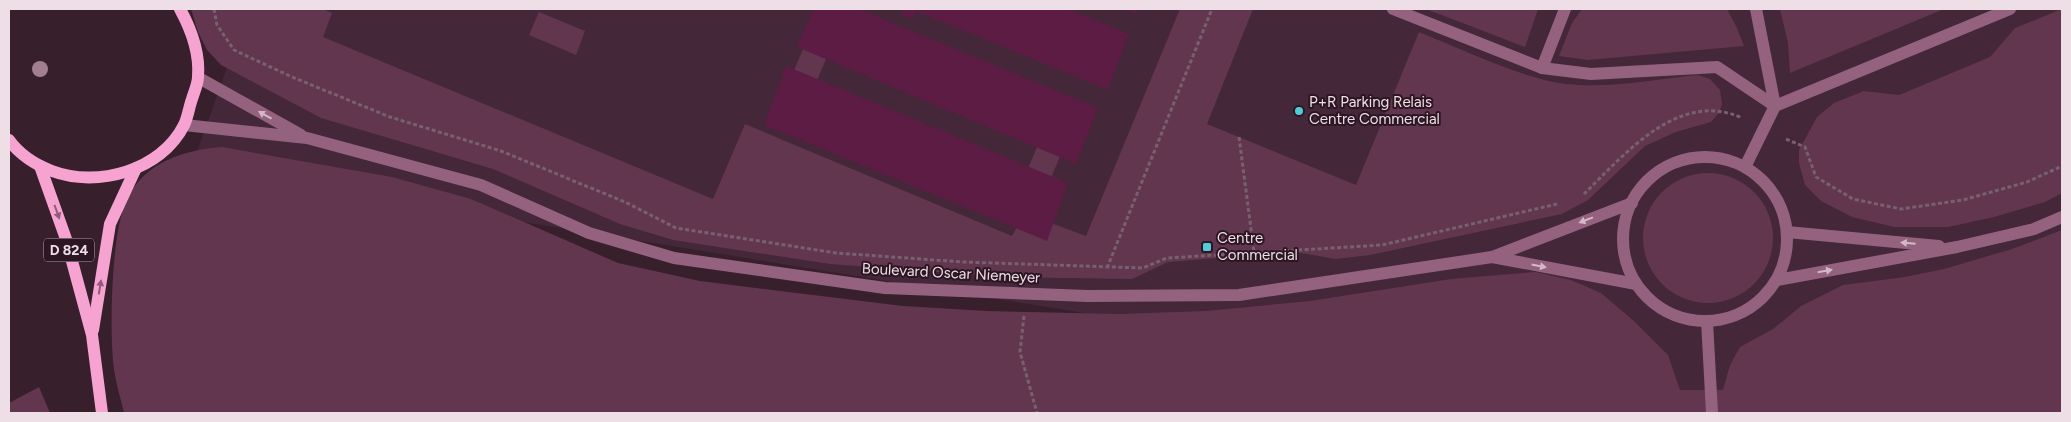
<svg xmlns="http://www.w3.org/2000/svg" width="2071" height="422" font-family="Figtree,sans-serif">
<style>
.built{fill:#442738}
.green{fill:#633650}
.building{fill:#5c1c44}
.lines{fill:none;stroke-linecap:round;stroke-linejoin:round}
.path{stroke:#76616d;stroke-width:3;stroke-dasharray:4 2.5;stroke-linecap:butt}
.minor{stroke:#94627e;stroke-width:12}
.major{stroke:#f6a3d1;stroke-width:12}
.tree{fill:#a17f91}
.oneway{fill:#d3b9c7}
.oneway2{fill:#915c7a}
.poi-dot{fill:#52cbd9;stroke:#2c1623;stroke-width:2}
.labels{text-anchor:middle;stroke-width:4;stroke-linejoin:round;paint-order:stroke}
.shield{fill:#2c1623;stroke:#b4a2ac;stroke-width:1}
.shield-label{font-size:14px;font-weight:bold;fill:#eedee6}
.poi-label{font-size:15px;fill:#eedee6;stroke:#2c1623;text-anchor:start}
.street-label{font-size:15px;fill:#eedee6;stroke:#2c1623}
</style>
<rect width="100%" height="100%" fill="#371f2c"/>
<polygon class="built" points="248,9 2062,9 2062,262 1700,413 191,168"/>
<g class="green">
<path d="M 191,9 L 322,9 L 332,13 L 323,37 L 713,199 L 745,124 L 1012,236 L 1024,213 L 1086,236 L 1180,9 L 1253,9 L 1207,124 L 1356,185 L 1419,32 C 1462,49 1520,78 1566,84 C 1609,89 1655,79 1698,75 L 1710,79 L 1720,90 L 1722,104 L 1719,113 L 1711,122 L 1676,132 L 1645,146 L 1588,200 L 1562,214 L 1370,255 L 1336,259 L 1295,252 L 1168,262 L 1132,279 L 1005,277 L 830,264 L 673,240 L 620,224 L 493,169 L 321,118 L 221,65 L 207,50 L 198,32 Z"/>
<polygon points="1426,9 1538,9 1525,47"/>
<polygon points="1582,9 1727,9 1737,28 1744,46 1588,60 1559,56 1572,23"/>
<polygon points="1780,9 1944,9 1790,73 1788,43"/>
<polygon points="2062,9 2062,193 2045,202 1994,217 1948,227 1894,227 1852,217 1821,201 1805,185 1799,163 1799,150 1817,117 1834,103 1864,91 1899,95 1990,57 2015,28"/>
<polygon points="539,12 585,31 576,55 529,35"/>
<polygon points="809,35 832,45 812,92 789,82"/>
<polygon points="1043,133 1066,142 1046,190 1023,180"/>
<path d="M 222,147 L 392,177 L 471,199 L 618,263 L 700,281 L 903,306 L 987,311 L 1119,314 L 1206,311 L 1310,301 L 1451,279 L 1535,272 L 1571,280 L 1601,293 L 1634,321 L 1668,355 L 1680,390 L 1723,390 L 1730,365 L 1740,347 L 1773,329 L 1801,306 L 1843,285 L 1905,277 L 1944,269 L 2012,249 L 2062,230 L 2062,413 L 124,413 C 121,399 116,384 114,369 C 109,333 111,231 127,199 C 145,162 184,150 222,147 Z"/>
<circle cx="1708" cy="238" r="65"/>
<polygon points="39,387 50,413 9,413 9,403"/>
</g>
<g class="building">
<polygon points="813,9 859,9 1098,108 1076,164 797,47"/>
<polygon points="903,9 1068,9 1129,34 1108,90 916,11 913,19 901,14"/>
<polygon points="1124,9 1139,9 1136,14"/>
<polygon points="786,66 1068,183 1047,241 764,125"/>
</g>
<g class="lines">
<g class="path">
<polyline points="214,9 217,25 234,50 292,77 390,117 501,151 625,202 676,228 836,253 963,262 1143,268 1167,258 1382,245 1557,204"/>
<polyline points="1239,137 1254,252"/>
<polyline points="1786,139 1805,147 1816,177 1853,199 1901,209 1963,200 2027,182 2062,166"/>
<path d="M 1584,194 C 1625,154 1679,89 1742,118"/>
<polyline points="1107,268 1212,9"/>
<polyline points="1024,316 1020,352 1037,413"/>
</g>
<g class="minor">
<polyline points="1393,9 1542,68 1591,74 1717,67 1775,106"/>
<polyline points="1542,68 1565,9"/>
<polyline points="199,78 301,135"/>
<polyline points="1775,106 2010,9"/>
<polyline points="184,125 307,138 481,185 589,233 674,258 885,288 1088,296 1239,295 1492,257 1632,203"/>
<circle cx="1705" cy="239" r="82"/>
<polyline points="1745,167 1775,106 1756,9"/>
<polyline points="1787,232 1939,246"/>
<polyline points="1492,257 1636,284"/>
<polyline points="1777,280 1957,247 2034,229 2062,217"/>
<polyline points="1707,321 1712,413"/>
</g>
<g class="major">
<path d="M 9,140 C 19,154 36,165 52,171 C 97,188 161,171 184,125 C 188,117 189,107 192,99 C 194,92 198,84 198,77 C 200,53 191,29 180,9"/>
<polyline points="40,166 66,239 92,335 102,413"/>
<polyline points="93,330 110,224 136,168"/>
</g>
</g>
<circle class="tree" cx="40" cy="69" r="8"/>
<defs><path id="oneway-solid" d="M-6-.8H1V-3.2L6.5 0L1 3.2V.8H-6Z" transform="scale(1.25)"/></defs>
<g class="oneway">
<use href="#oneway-solid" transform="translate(265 115) rotate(-151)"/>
<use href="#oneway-solid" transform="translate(1586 220) rotate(159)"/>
<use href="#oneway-solid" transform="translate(1908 243) rotate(-175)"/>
<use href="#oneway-solid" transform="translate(1539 266) rotate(11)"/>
<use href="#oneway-solid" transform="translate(1825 271) rotate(-10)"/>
</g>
<g class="oneway2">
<use href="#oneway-solid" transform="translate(57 212) rotate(70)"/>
<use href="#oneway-solid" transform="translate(100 287) rotate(-81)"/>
</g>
<g class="poi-dot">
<circle cx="1299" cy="111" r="5"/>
<rect x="1202" y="242" width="10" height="10" rx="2.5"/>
</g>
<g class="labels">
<rect class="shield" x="44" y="238.5" width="50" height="23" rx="4"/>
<g class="shield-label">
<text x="69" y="255">D 824</text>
</g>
<g class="poi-label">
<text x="1309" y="107">P+R Parking Relais<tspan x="1309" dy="17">Centre Commercial</tspan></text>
<text x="1217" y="243">Centre<tspan x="1217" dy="17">Commercial</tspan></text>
</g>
<g class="street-label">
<text transform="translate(951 273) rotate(3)" y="5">Boulevard Oscar Niemeyer</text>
</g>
</g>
<rect width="2071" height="422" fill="none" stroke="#eedee6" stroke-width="20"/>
</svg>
